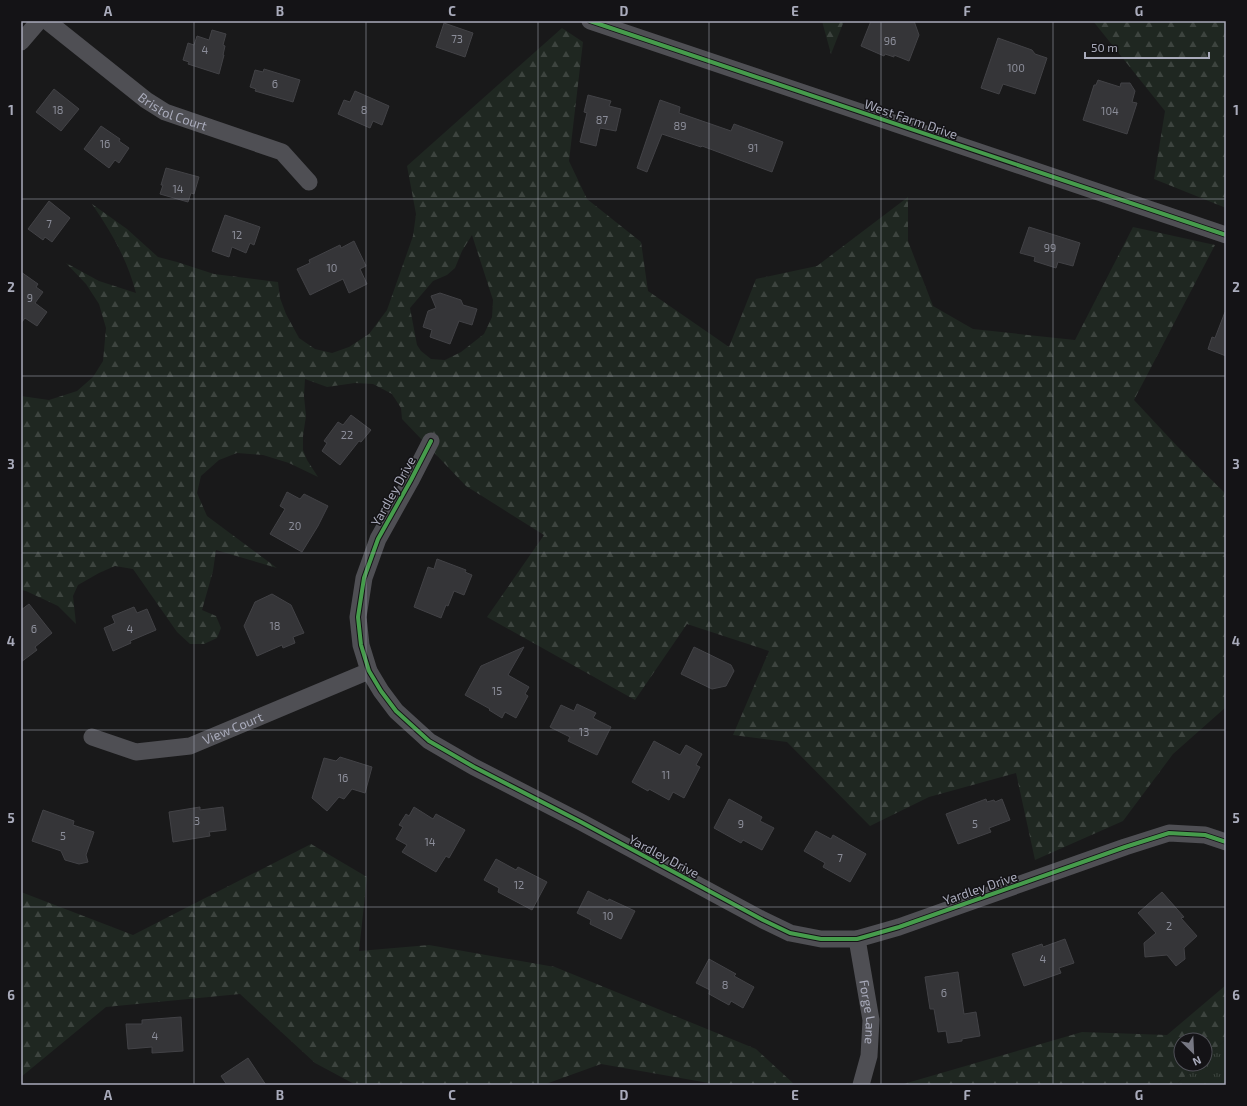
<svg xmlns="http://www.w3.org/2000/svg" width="1247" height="1106" font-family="'Exo 2',sans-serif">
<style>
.grass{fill:url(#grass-tufts)}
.forest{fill:url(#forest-firs);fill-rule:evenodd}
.building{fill:#353538;stroke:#424246}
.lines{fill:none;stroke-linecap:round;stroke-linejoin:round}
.street{stroke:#4f4f54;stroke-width:17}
.cycleway-casing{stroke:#141316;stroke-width:6}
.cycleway{stroke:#469c4c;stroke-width:4}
.grid{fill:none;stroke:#a9abbb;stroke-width:1;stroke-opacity:0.55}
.labels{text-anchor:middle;stroke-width:3;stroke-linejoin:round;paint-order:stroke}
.number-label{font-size:11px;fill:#8c8e9a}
.street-label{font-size:13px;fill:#a9abbb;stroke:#141316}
.neatline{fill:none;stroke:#a9abbb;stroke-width:1.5}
.grid-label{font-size:13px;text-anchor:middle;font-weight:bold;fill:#a9abbb}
</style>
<defs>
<pattern id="grass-tufts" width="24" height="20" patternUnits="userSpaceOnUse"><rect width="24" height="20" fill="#1f2721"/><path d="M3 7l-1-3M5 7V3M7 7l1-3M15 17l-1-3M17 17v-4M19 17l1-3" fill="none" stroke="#3d443f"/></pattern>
<pattern id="forest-firs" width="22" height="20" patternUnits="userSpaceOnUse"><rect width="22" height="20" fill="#1f2721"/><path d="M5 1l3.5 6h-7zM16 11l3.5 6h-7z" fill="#3d443f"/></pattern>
</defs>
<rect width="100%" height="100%" fill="#19191a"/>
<polygon class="grass" points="1226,1039 1226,1085 1176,1085 1198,1064 1205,1064 1205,1058"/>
<g class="forest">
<polygon points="822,21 844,21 831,54"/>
<polygon points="1093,21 1226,21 1226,208 1154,179 1165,111"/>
<path d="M 562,28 L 583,42 L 569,161 L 587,199 L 641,242 L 648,291 L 729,347 L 756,279 L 817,266 L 908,197 L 908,241 L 933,306 L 973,329 L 1075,340 L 1133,227 L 1215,245 L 1134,400 L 1177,446 L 1226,494 L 1226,707 L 1173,754 L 1123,821 L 1035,860 L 1016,773 L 929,797 L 870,826 L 787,742 L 733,735 L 769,651 L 687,624 L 635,700 L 487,617 L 544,535 L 466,486 L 402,419 L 401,408 L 392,394 L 373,384 L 355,383 L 327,387 L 305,379 L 304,396 L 306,416 L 303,436 L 303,450 L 307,460 L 318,477 L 289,463 L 263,455 L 237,453 L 219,460 L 201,476 L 197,493 L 207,516 L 277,568 L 216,550 L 213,571 L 202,610 L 216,616 L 221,628 L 217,638 L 204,644 L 190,644 L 177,632 L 133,569 L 115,566 L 99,573 L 78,585 L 73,596 L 76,624 L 58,606 L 26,591 L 21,590 L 21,396 L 49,400 L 77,391 L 93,377 L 103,361 L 106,328 L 99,304 L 86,284 L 66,263 L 99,281 L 136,293 C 127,259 112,233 92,204 L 127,229 L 158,257 L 177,262 L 214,274 L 278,282 L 280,298 L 286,314 L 299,338 L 315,349 L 332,353 L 349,347 L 369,334 L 387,310 L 413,236 L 416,214 L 407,166 ZM 472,235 L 493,300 L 492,317 L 484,334 L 461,352 L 445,360 L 431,359 L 421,351 L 417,345 L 410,308 L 433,281 L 447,275 L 455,268 L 462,251 Z"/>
<polygon points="311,844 367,877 359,951 429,945 555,967 756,1049 795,1085 720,1085 601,1064 543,1085 356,1085 315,1063 240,994 106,1007 21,1077 21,892 133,935"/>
<polygon points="1226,985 1226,1039 1205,1058 1205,1040 1181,1040 1181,1064 1198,1064 1176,1085 900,1085 1082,1032 1167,1035"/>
</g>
<g class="building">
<polygon points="871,21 914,21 919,35 909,61 894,55 894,57 885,54 884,56 861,46"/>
<polygon points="444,23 473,33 465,57 436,47"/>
<polygon points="212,30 226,34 223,45 225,46 223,55 224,55 219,74 188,64 189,62 183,60 188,43 194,45 197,36 209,40"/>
<polygon points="998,38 1032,50 1035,54 1047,58 1035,94 1003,84 999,94 981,88"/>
<polygon points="264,69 300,80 293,102 255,91 256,89 250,87 255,70 263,72"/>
<polygon points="1098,80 1120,87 1121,83 1130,83 1135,91 1132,102 1137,103 1127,134 1083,120 1094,85 1096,85"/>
<polygon points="54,89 79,109 61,131 36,112"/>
<polygon points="355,91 389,106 382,125 373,121 370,128 338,114 344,100 350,102"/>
<polygon points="588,95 611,101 609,106 621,109 616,131 600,128 596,146 580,142 587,113 584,112"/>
<polygon points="660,100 680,107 679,113 731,131 734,124 783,142 772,172 702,146 701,147 662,134 647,172 637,168"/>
<polygon points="101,126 120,139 119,141 129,148 119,163 115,160 109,168 84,149"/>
<polygon points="166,168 199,177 194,194 191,193 188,202 160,194 163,185 161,185"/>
<polygon points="49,201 70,218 52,242 45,237 43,240 28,229"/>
<polygon points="225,215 260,227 254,245 250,243 246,253 232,247 229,257 212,251"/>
<polygon points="1029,227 1080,243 1073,266 1058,262 1056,268 1034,261 1035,257 1020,253"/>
<polygon points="354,241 366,266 360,269 367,284 349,293 343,279 310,295 297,269 310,263 309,260 340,245 341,248"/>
<polygon points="21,272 38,284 36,287 43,292 35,303 47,312 37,326 25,318 21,323"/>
<polygon points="440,293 461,300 463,305 477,309 472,325 459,321 450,344 430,337 432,330 423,327 428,311 436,308 431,296"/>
<polygon points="1225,312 1226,312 1226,356 1208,349 1212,337 1215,338"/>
<polygon points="351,415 371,430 361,442 359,441 340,465 322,451 327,443 324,441 338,422 343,425"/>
<polygon points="287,492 300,499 304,494 328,506 318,526 302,552 270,534 285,509 280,506"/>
<polygon points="437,559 466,570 465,572 472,575 464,595 454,591 448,606 446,605 441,618 414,607 428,567 434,569"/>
<polygon points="272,594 291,605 304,633 293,637 295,643 283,648 282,645 257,656 244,626 255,602"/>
<polygon points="29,604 52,633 35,647 37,650 21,662 21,610"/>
<polygon points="134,607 137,613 147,609 156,630 130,641 131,643 113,651 104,628 115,623 112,616"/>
<polygon points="524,647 508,675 529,687 525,694 528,696 516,718 505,712 502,718 489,710 490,709 465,695 481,666"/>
<polygon points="694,647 731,665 734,671 726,686 712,689 681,674"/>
<polygon points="577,704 596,713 593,718 611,727 597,755 568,741 570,737 550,727 561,705 574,711"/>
<polygon points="654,741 680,755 686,745 702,754 696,765 700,767 684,798 673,792 669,800 649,789 648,791 632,782"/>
<polygon points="340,757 372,767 365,793 352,789 344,799 339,797 327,811 312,798 324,758 336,761"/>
<polygon points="729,799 762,817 760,821 774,828 762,850 743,840 741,843 714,828"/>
<polygon points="986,799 987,802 994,800 995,802 1002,799 1010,820 989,828 991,832 958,844 946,814"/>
<polygon points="200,807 200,810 223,807 226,830 209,832 210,836 173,842 169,812"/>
<polygon points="414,807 433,819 436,814 465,830 449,858 446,856 436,872 402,852 407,845 396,839 403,827 399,825 406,814 409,816"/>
<polygon points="43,810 74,821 73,825 94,832 86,855 88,862 79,864 65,860 61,851 32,841"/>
<polygon points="816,831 831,839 833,835 866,854 850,882 823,867 825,863 804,851"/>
<polygon points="496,859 516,870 518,867 547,882 532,910 498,892 499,888 484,880"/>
<polygon points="588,891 608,901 609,899 635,911 621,939 590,924 591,920 577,913"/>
<polygon points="1162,892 1184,917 1181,918 1197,936 1184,948 1185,959 1176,966 1167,955 1145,957 1144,943 1156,933 1138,913"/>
<polygon points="1065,939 1074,963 1059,968 1061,973 1024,986 1012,954 1042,944 1043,947"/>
<polygon points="709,959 736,974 734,976 754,987 743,1008 731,1001 729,1005 709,994 710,990 696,983"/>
<polygon points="958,972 964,1014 976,1012 980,1036 962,1039 962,1041 948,1043 946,1031 938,1032 934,1009 930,1009 925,977"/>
<polygon points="181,1017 183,1051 152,1053 152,1047 128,1049 126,1024 142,1024 142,1020"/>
<polygon points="248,1058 266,1085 227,1085 221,1076"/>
</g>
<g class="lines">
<g class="street">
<path id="s1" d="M 47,21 L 146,100 L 165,112 L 282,152 L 309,182"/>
<polyline points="590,21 1226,235"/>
<polyline points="21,42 39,21"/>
<polyline points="431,441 411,480 378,539 364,578 358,617 361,645 369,671 381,691 396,711 429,741 474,767 581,822 763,920 790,933 821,939 857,939 899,927 1125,847 1169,833 1205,835 1226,842"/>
<path id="s2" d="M 92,737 L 136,752 L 190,746 L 369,671"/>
<path id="s3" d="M 857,939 L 871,1020 L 869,1056 L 861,1085"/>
</g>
<g class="cycleway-casing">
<g id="cycleway">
<polyline points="590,21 1226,235"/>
<polyline points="431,441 411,480 378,539 364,578 358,617 361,645 369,671 381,691 396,711 429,741 474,767 581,822 763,920 790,933 821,939 857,939 899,927 1125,847 1169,833 1205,835 1226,842"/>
</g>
</g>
<use href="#cycleway" class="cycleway"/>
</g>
<path class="grid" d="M 194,21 L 194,1085M 366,21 L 366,1085M 538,21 L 538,1085M 709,21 L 709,1085M 881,21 L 881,1085M 1053,21 L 1053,1085M 21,199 L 1226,199M 21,376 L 1226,376M 21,553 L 1226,553M 21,730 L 1226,730M 21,907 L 1226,907"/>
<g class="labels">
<g class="number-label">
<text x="457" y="43">73</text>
<text x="890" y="45">96</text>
<text x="205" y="54">4</text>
<text x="1016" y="72">100</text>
<text x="275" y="88">6</text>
<text x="58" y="114">18</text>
<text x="364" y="114">8</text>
<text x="1110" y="115">104</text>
<text x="602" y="124">87</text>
<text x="680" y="130">89</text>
<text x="105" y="148">16</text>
<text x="753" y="152">91</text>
<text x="178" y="193">14</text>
<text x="49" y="228">7</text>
<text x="237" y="239">12</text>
<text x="1050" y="252">99</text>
<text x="332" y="272">10</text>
<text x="30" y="302">9</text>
<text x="347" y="439">22</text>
<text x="295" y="530">20</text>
<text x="275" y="630">18</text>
<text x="34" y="633">6</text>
<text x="130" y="633">4</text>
<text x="497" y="695">15</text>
<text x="584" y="736">13</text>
<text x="666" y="779">11</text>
<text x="343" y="782">16</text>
<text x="197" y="825">3</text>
<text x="741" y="828">9</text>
<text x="975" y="828">5</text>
<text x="63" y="840">5</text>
<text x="430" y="846">14</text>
<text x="840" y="862">7</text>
<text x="519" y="889">12</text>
<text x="608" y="920">10</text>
<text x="1169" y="930">2</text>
<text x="1043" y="963">4</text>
<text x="725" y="989">8</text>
<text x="944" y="997">6</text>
<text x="155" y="1040">4</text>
</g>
<g class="street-label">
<text dy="5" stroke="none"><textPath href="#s1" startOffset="156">Bristol Court</textPath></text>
<text transform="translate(911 119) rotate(19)" y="5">West Farm Drive</text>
<text transform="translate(393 491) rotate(-61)" y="5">Yardley Drive</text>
<text dy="5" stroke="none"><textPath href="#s2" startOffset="147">View Court</textPath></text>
<text transform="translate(664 856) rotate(28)" y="5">Yardley Drive</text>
<text transform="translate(980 888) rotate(-19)" y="5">Yardley Drive</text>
<text dy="5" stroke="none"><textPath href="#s3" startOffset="74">Forge Lane</textPath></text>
</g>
</g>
<rect width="1247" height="1106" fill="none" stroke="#141316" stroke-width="44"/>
<g transform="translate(1193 1052) rotate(156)"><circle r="19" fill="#141316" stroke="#505058"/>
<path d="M0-3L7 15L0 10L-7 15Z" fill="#777883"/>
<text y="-6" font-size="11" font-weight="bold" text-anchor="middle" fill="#a9abbb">N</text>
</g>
<path d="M1085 52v6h124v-6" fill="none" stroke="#a9abbb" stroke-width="2"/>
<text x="1091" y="52" font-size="12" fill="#a9abbb" stroke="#141316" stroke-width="3" paint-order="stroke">50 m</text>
<rect x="22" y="22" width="1203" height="1062" class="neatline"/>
<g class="grid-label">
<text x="108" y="16">A</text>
<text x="280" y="16">B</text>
<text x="452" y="16">C</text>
<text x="624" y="16">D</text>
<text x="795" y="16">E</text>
<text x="967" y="16">F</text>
<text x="1139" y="16">G</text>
<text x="11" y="115">1</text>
<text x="1236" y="115">1</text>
<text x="11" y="292">2</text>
<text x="1236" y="292">2</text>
<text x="11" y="469">3</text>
<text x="1236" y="469">3</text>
<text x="11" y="646">4</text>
<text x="1236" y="646">4</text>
<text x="11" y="823">5</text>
<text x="1236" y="823">5</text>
<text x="11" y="1000">6</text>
<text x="1236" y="1000">6</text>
<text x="108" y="1100">A</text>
<text x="280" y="1100">B</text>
<text x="452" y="1100">C</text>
<text x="624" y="1100">D</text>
<text x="795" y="1100">E</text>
<text x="967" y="1100">F</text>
<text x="1139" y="1100">G</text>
</g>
</svg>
